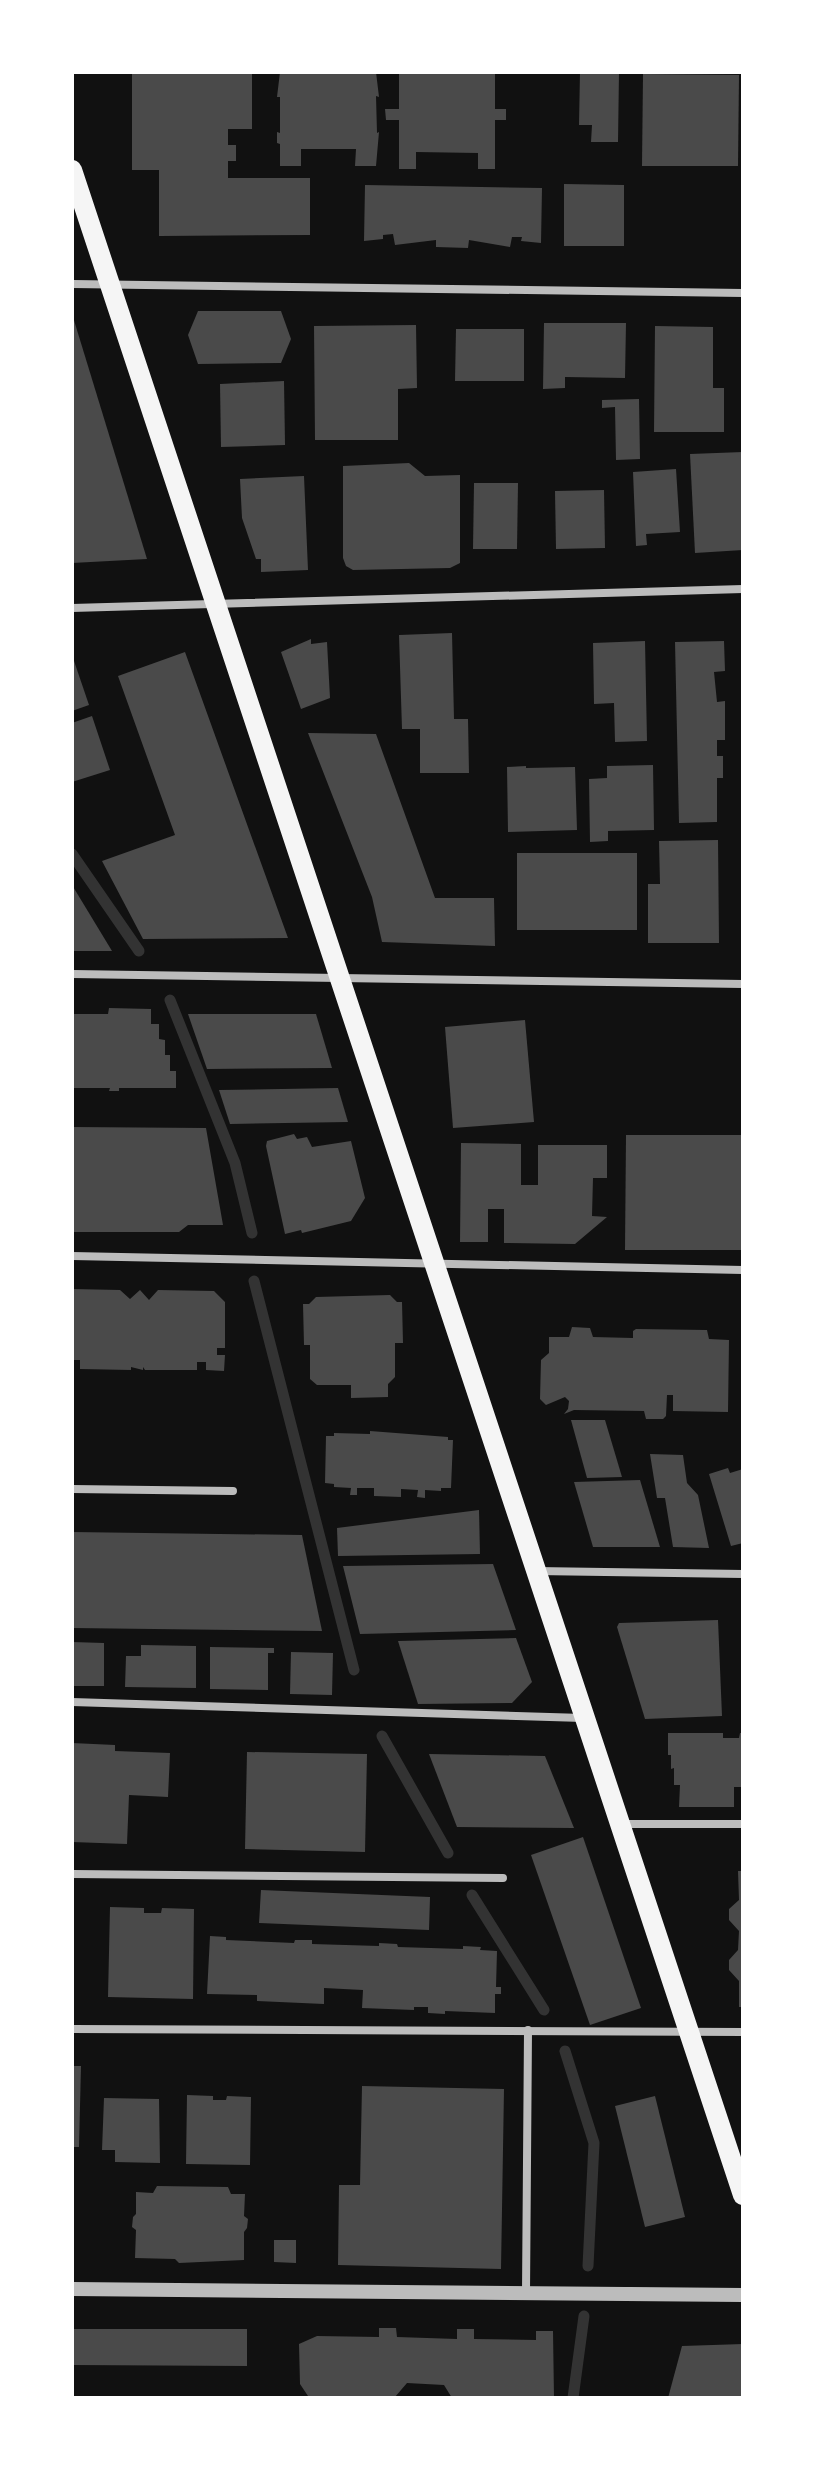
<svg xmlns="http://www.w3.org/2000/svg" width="815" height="2470" font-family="Literata,serif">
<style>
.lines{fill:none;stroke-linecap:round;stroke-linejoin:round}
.stream{stroke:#333;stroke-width:11}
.building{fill:#4a4a4a}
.minor{stroke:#bcbcbc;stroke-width:8}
.tertiary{stroke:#bcbcbc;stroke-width:14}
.primary{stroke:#f5f5f5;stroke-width:20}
</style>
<rect width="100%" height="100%" fill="#111"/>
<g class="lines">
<g class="stream">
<polyline points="72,854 139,951"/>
<polyline points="170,1000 235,1163 252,1233"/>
<polyline points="254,1281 354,1670"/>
<polyline points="382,1736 448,1853"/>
<polyline points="472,1895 544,2010"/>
<polyline points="565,2051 594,2143 588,2266"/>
<polyline points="573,2398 584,2316"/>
</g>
</g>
<g class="building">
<polygon points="132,72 252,72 252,129 228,129 228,145 236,145 236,161 228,161 228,178 310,178 310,235 159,236 159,170 132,170"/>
<polygon points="280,72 376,72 379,97 376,96 377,133 379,132 376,166 355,166 356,149 301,149 301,166 280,166 280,144 277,143 277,132 280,133 280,97 277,97"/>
<polygon points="399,72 495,72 495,109 506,109 506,120 495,120 495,169 478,169 478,153 416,152 416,169 399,169 399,120 386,120 385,109 399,109"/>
<polygon points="580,72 619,72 618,142 591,142 592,125 579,125"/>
<polygon points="643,74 739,75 738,166 642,166"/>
<polygon points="564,184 624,185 624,246 564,246"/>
<polygon points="365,185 542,188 541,243 521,241 522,237 512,237 510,247 469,240 468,248 436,247 436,240 395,245 393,234 383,235 383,239 364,241"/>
<polygon points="198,311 281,311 291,339 281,363 198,364 188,335"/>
<polygon points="72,317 73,317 147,559 72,563"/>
<polygon points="544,323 626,323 625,378 565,377 565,388 543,389"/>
<polygon points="416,325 417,388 398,389 398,440 315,440 314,326"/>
<polygon points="655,326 713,327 713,388 724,388 724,432 654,432"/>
<polygon points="456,329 524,329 524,381 455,381"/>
<polygon points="284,381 285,445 221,447 220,384"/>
<polygon points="639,399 640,459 616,460 615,407 602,408 602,400"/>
<polygon points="743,452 743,550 695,553 690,454"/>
<polygon points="409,463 425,476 460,475 460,563 450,568 353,570 346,566 343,558 343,466"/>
<polygon points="676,469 680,532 646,534 647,545 636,546 633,472"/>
<polygon points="304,476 308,570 261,572 261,559 256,559 242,518 240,479"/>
<polygon points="474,483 518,483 517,549 473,549"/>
<polygon points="604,490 605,548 556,549 555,491"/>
<polygon points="452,633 454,719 468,719 469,773 420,773 420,729 402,729 399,635"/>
<polygon points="311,639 311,644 327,642 330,698 301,709 281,652"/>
<polygon points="645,641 647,741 615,742 614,703 594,704 593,643"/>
<polygon points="724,641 725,671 714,672 717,702 725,701 725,740 717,740 717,756 723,756 723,778 717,778 717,822 679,823 675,642"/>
<polygon points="185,652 288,938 143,939 102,861 175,835 118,676"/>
<polygon points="72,655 89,705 72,711"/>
<polygon points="92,716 110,770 72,782 72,723"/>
<polygon points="308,733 376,734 435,898 494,898 495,946 382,942 372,897"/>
<polygon points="653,765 654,830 608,831 608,841 590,842 589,779 607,778 607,766"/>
<polygon points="526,766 526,768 575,767 577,830 508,832 507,767"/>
<polygon points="718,840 719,943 648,943 648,884 660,884 659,841"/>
<rect x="517" y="853" width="120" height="77"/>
<polygon points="72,885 112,951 72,951"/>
<polygon points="109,1008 151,1009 151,1024 159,1024 159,1039 165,1040 165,1055 170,1055 170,1071 176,1071 176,1088 119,1088 119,1091 109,1091 110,1088 72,1088 72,1014 108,1014"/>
<polygon points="188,1014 316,1014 332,1068 207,1069"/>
<polygon points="525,1020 534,1122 453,1128 445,1027"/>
<polygon points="338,1088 348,1122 230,1124 219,1090"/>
<polygon points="72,1127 206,1128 223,1225 188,1225 179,1232 72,1232"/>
<polygon points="294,1134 297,1139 307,1137 312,1147 351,1141 365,1198 351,1221 302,1233 301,1230 285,1234 266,1146 267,1141"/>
<polygon points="626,1135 743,1135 743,1250 625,1250"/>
<polygon points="461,1143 521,1144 521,1185 538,1185 538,1145 607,1145 607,1178 593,1178 592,1216 607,1217 575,1244 504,1243 504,1209 488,1209 488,1242 460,1242"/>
<polygon points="72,1289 120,1290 130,1299 140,1290 149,1300 158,1290 214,1291 225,1302 225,1348 217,1348 217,1355 225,1355 224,1371 206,1370 206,1362 197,1362 197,1370 145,1370 143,1367 143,1370 131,1367 131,1370 80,1369 80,1360 72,1360"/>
<polygon points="390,1295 397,1302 402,1302 403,1343 395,1343 395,1377 388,1384 388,1397 351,1398 351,1385 317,1385 310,1379 310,1345 304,1345 303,1304 309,1304 316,1297"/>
<polygon points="572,1327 590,1328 593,1337 633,1338 633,1331 636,1329 707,1330 709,1339 729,1340 728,1412 673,1411 673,1395 667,1395 666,1416 663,1419 646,1419 644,1411 574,1410 564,1414 568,1409 569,1401 565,1397 546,1405 540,1399 541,1360 549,1353 549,1337 569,1337"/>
<polygon points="571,1420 605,1420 622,1477 587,1478"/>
<polygon points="370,1431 448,1437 448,1440 453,1440 451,1488 441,1488 441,1491 425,1490 425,1498 417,1497 418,1490 401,1489 401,1497 374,1496 374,1488 357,1488 357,1495 350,1495 351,1488 334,1487 334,1484 325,1483 326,1436 334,1436 334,1433 370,1434"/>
<polygon points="650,1454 683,1455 687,1483 698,1495 709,1548 673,1547 665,1498 657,1498"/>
<polygon points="728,1468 730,1473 743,1469 743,1543 731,1546 709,1474"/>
<polygon points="640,1480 660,1547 593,1547 574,1482"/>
<polygon points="479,1510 480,1554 338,1556 337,1528"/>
<polygon points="72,1532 302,1535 322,1631 72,1628"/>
<polygon points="493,1564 516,1630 360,1634 343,1566"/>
<polygon points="718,1620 722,1716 645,1719 617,1627 619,1623"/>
<polygon points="516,1638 532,1682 512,1703 418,1704 398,1641"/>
<polygon points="72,1642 104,1643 104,1686 72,1686"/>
<polygon points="141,1645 196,1646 196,1688 125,1687 126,1656 141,1656"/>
<polygon points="210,1647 274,1648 274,1653 268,1653 268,1690 210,1689"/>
<polygon points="291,1652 333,1653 332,1695 290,1694"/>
<polygon points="668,1733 723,1733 723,1738 739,1738 740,1733 743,1733 743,1787 734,1787 734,1807 679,1807 680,1785 674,1785 674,1768 671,1769 671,1755 668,1755"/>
<polygon points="72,1743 115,1745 115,1751 170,1753 168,1797 129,1795 127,1844 72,1842"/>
<polygon points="247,1752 367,1754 365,1852 245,1849"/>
<polygon points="429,1754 545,1756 574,1828 457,1827"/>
<polygon points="583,1837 641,2008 590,2025 531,1855"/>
<polygon points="738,1871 743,1871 743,2007 739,2007 739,1981 729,1970 729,1960 738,1950 739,1931 729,1920 729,1909 739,1900"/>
<polygon points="261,1890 430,1897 429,1930 259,1923"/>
<polygon points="110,1907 144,1908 144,1913 161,1913 162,1908 194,1909 193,1999 108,1997"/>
<polygon points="210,1936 226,1937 226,1940 294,1943 295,1940 312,1940 312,1944 379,1946 379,1943 397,1944 398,1947 463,1949 463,1946 481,1947 480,1950 497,1951 496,1987 501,1987 501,1994 495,1994 495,2013 445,2011 445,2014 428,2013 428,2007 414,2007 414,2010 362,2008 363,1990 324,1988 324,2004 257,2001 257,1995 207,1994"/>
<polygon points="72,2066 81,2066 79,2147 72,2147"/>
<polygon points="362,2086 504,2089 501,2269 338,2265 339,2185 360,2185"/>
<polygon points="187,2095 213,2096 213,2100 226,2100 227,2096 251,2097 250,2165 186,2164"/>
<polygon points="655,2096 685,2217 645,2227 615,2106"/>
<polygon points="104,2098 159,2099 160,2163 115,2162 115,2150 102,2150"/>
<polygon points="157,2186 228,2187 231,2194 245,2194 244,2216 248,2219 247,2228 244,2232 244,2260 179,2263 175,2259 135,2258 136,2230 132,2227 133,2217 136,2214 136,2192 153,2193"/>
<polygon points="274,2240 296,2240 296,2263 274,2262"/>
<polygon points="379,2328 396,2328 397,2337 457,2339 457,2329 474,2329 474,2339 536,2340 536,2331 553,2331 554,2398 452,2398 444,2385 407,2383 395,2397 308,2396 300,2384 299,2344 317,2336 379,2337"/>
<polygon points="72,2329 247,2329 247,2366 72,2365"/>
<polygon points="743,2344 743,2398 668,2398 682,2346"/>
</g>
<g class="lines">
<g class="minor">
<polyline points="72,284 743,293"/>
<polyline points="72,608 743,589"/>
<polyline points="72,974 743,984"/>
<polyline points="72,1256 743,1270"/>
<polyline points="72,1489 233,1491"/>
<polyline points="536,1571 743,1574"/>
<polyline points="72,1702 583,1718"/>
<polyline points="621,1824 743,1824"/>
<polyline points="72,1874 503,1878"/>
<polyline points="72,2029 743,2032"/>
<polyline points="526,2293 528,2030"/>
</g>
<polyline class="tertiary" points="72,2289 743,2295"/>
<polyline class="primary" points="72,170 743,2195"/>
</g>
<rect width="815" height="2470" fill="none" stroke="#ffffff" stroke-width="148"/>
</svg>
